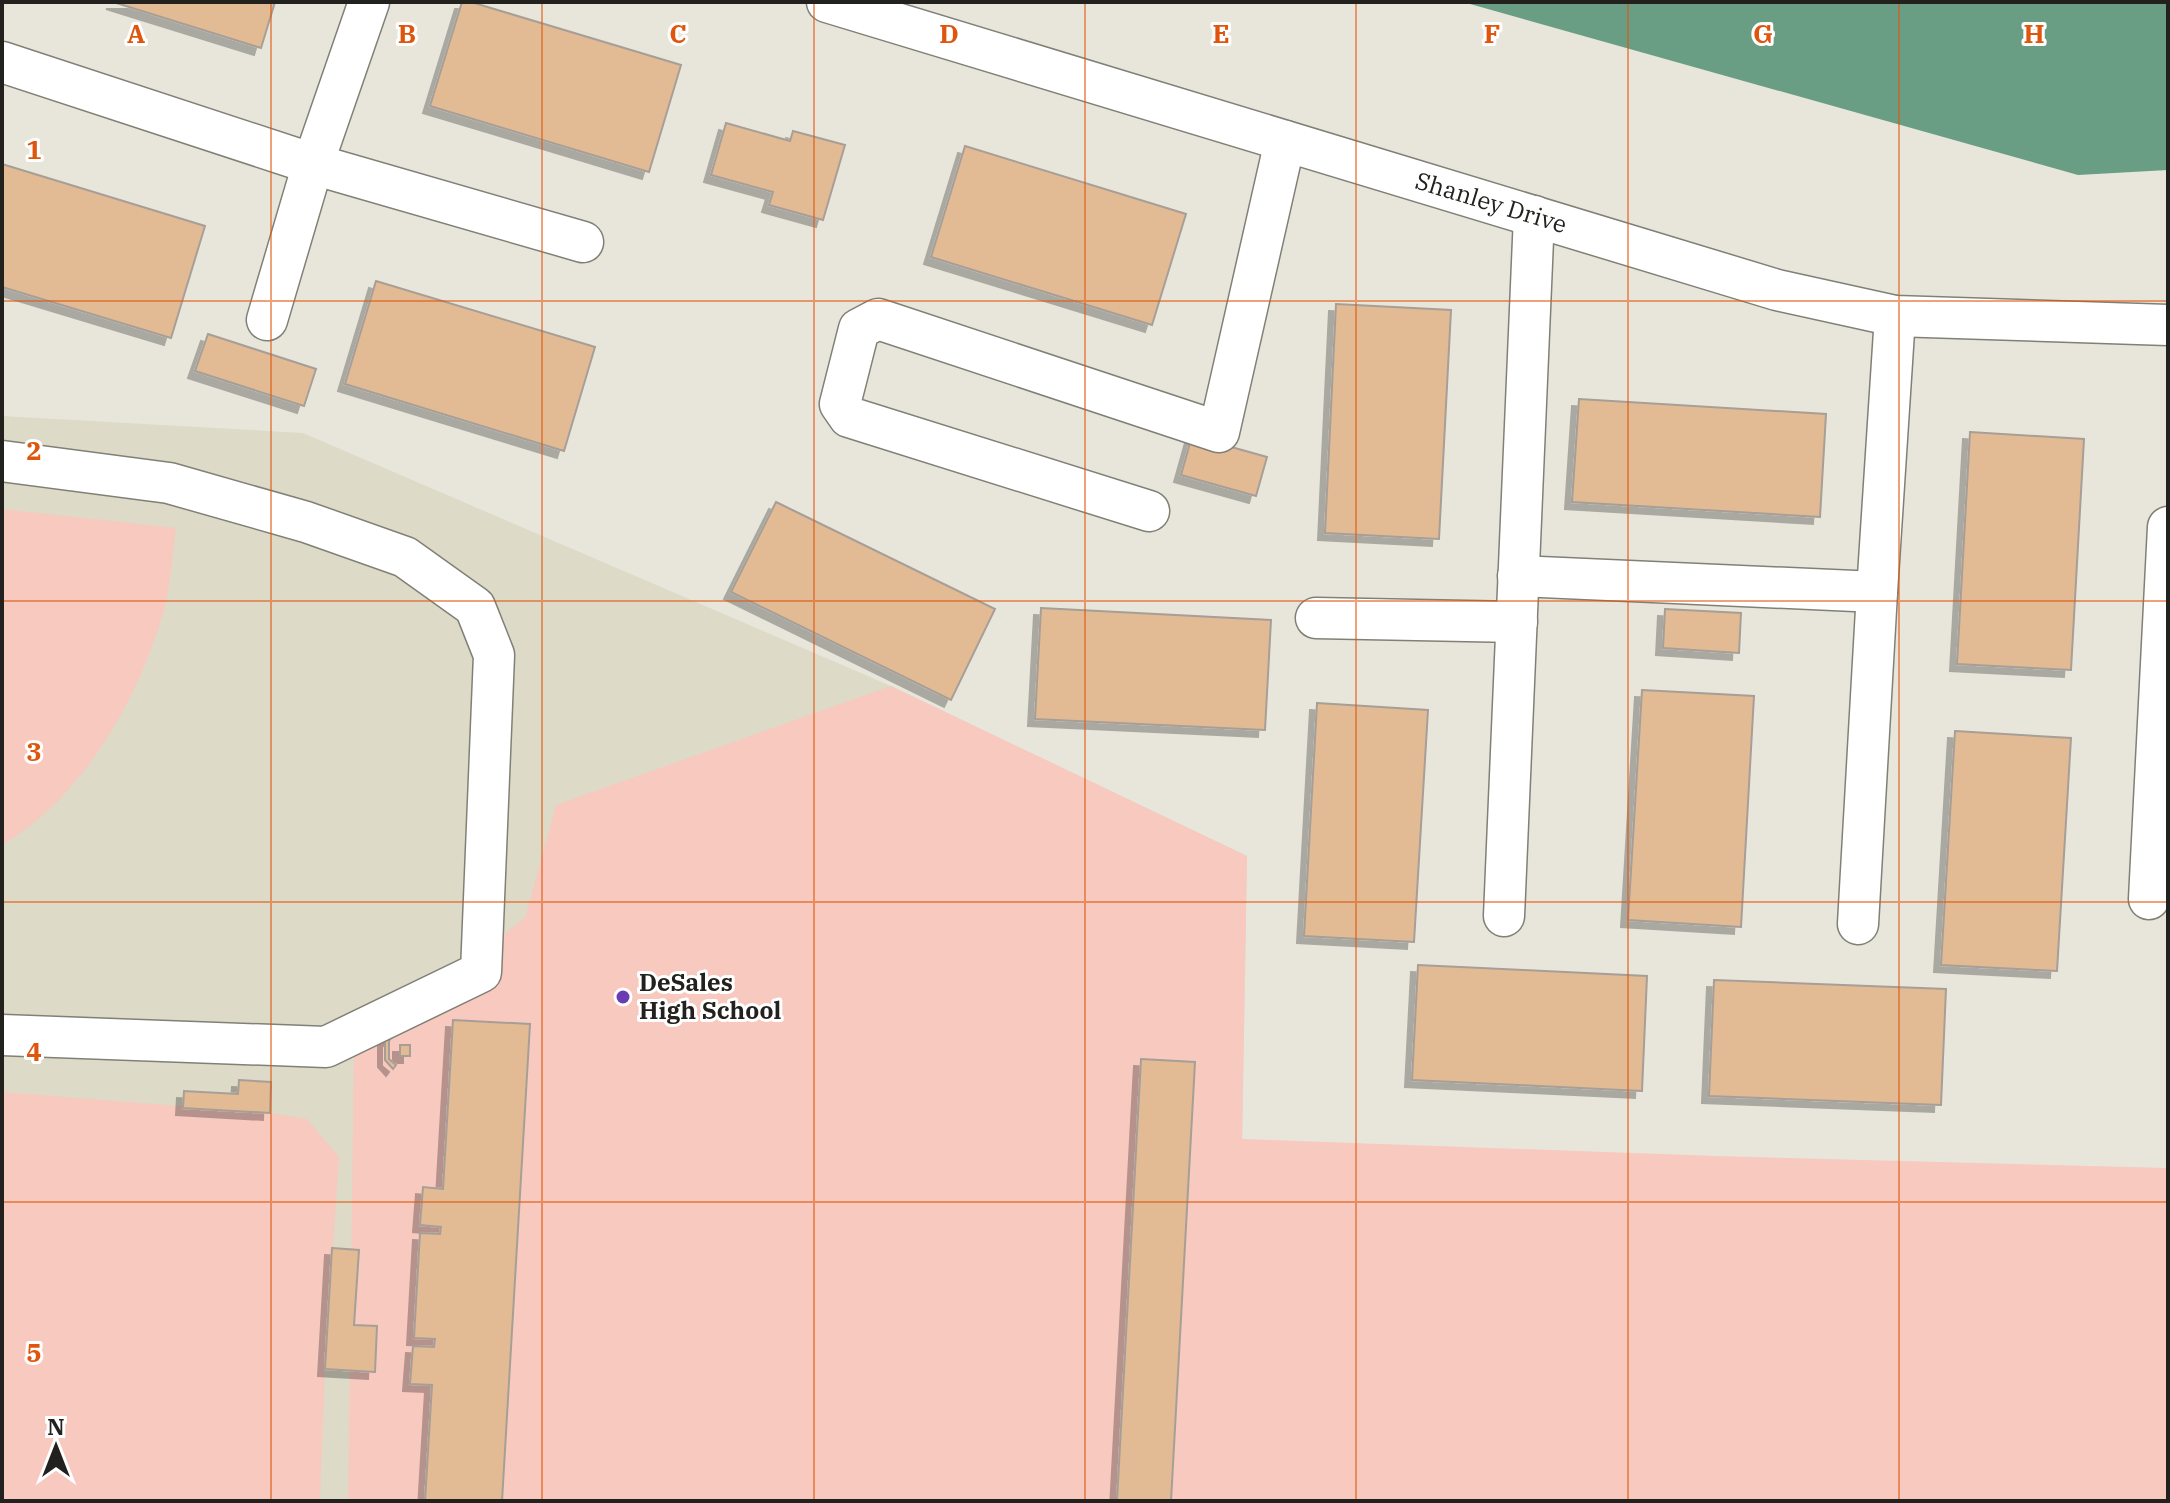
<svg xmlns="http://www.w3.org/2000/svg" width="2170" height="1503" font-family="'IBM Plex Serif',serif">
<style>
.built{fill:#dddac8}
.green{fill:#f7c9bf}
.water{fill:#699e85}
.building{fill:#e2bb94;stroke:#a79f97;stroke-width:2;filter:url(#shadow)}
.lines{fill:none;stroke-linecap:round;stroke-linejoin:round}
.minor-casing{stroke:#818076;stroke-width:43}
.minor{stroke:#fff;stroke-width:40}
.grid{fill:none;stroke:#de560d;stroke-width:2;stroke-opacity:0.55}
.poi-dot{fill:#693cb3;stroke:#fff;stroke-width:3}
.labels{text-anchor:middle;stroke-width:6;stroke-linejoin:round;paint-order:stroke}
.street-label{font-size:24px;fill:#22211d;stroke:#fff}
.poi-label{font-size:24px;font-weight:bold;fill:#22211d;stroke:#fff;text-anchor:start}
.grid-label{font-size:26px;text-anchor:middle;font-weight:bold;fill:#de560d;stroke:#fff;stroke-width:6;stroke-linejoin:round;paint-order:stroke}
</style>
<defs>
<filter id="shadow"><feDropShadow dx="-7" dy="7" stdDeviation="0" flood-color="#0004"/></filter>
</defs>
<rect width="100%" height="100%" fill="#e8e6db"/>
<polygon class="built" points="2,416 303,433 891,686 1247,856 1236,1501 2,1501"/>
<g class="green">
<path d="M 2,509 L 176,528 C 172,556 171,586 163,613 C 138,700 82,798 2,845 Z"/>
<polygon points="891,686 1247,856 1242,1139 1716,1156 2168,1168 2168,1501 348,1501 354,1050 525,918 556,805"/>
<polygon points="2,1092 270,1113 307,1119 339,1157 325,1368 320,1501 2,1501"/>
</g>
<polygon class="water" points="1463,2 2168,2 2168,170 2078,175"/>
<g class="building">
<polygon points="113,2 275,2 261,48"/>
<polygon points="462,2 471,2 681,65 649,172 430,106"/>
<polygon points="726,123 790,141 793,131 845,145 823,220 769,205 773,192 711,175"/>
<polygon points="965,146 1186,214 1152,325 931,257"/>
<polygon points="2,164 205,226 171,338 2,287"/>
<polygon points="376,281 595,347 564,451 345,384"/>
<polygon points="1336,304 1451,310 1439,539 1325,533"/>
<polygon points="208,334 316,369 304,406 195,371"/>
<polygon points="1579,399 1826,414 1820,517 1572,502"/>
<polygon points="1970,432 2084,439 2071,670 1957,664"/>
<polygon points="1192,436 1267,457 1256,496 1181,475"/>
<polygon points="776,502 995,609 951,700 731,592"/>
<polygon points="1041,608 1271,620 1265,730 1035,719"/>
<polygon points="1665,609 1741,613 1739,653 1663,648"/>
<polygon points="1642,690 1754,696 1741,927 1628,920"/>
<polygon points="1317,703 1428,710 1414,942 1304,936"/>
<polygon points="1955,731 2071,738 2057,971 1941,965"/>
<polygon points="1418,965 1647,976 1642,1091 1412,1080"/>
<polygon points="1714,980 1946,989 1941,1105 1709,1096"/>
<polygon points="453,1020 530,1024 502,1501 425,1501 432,1385 410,1384 413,1346 434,1347 435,1339 414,1338 420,1233 440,1234 441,1227 420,1225 423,1187 443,1189"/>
<polygon points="397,1033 389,1040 389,1059 396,1065 393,1069 385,1060 385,1039"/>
<rect x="400" y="1045" width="10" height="11"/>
<polygon points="1141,1059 1195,1062 1171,1501 1117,1501"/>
<polygon points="239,1080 271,1082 270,1113 183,1108 184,1091 238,1094"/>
<polygon points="332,1248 359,1250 354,1325 377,1326 375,1372 325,1369"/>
</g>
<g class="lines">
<g class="minor-casing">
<g id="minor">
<polyline points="369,2 313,164 583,242"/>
<polyline points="827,2 1777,290 1895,316 2168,325"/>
<polyline points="2,62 313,164 267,320"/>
<polyline points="2,461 169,483 306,522 405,557 475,607 494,655 481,972 326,1047 2,1035"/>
<polyline points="1149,511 849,417 840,404 859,329 878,319 1219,432 1285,141"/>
<polyline points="1518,576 1877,592 1895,316"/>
<polyline points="1316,618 1517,622"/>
<polyline points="2149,899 2168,527"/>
<polyline points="1504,916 1534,216"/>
<polyline points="1858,924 1877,592"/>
</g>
</g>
<use href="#minor" class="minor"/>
</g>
<path class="grid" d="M 271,2 L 271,1501M 542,2 L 542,1501M 814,2 L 814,1501M 1085,2 L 1085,1501M 1356,2 L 1356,1501M 1628,2 L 1628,1501M 1899,2 L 1899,1501M 2,301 L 2168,301M 2,601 L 2168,601M 2,902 L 2168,902M 2,1202 L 2168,1202"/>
<circle class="poi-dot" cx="623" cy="997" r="8"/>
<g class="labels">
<g class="street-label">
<text transform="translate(1491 203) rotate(17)" y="8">Shanley Drive</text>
</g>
<g class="poi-label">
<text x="639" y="991">DeSales<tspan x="639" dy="28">High School</tspan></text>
</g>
</g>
<g class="grid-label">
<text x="136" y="43">A</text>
<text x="407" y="43">B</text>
<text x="678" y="43">C</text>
<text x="949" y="43">D</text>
<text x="1221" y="43">E</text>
<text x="1492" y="43">F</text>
<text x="1763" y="43">G</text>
<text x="2034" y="43">H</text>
<text x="34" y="159">1</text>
<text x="34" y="460">2</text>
<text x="34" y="761">3</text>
<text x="34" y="1061">4</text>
<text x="34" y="1362">5</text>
</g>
<rect width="2170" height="1503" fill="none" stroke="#22211d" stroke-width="8"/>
<g transform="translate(56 1447)" stroke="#ffffff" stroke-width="6" paint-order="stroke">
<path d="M0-6L14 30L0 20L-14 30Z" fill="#22211d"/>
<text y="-12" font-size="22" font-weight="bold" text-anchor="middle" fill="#22211d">N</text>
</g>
</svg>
